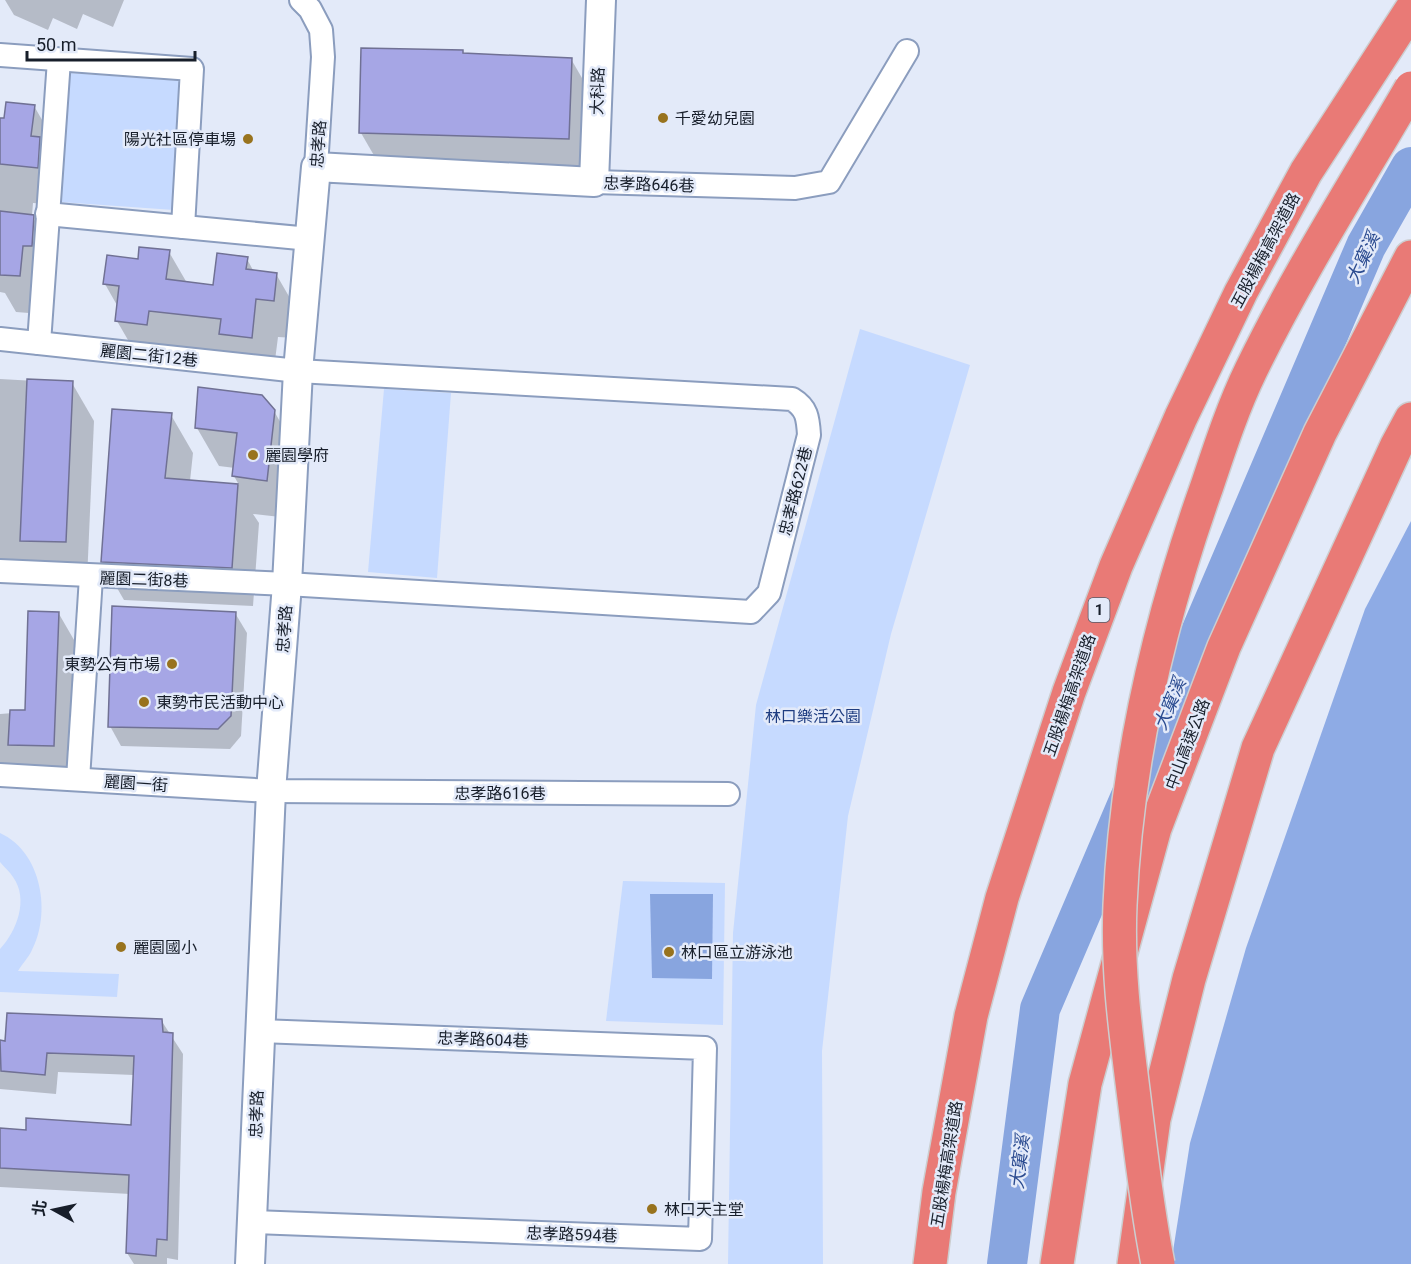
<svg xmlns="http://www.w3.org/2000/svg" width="1411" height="1264" font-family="Roboto,'Noto Sans TC',sans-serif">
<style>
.green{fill:#c6daff}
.forest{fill:#8eabe5}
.water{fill:#88a5df}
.shadow{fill:#0003}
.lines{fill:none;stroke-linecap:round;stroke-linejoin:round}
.river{stroke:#88a5df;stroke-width:40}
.building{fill:#a6a6e5;stroke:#707194;stroke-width:1.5}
.minor-casing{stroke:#8b9dbe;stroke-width:26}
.tertiary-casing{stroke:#8b9dbe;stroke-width:32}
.motorway-casing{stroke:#ccced0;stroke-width:36}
.minor{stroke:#fff;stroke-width:22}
.tertiary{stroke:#fff;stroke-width:28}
.motorway{stroke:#e97a76;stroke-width:33}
.motorway-bridge-casing{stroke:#ccced0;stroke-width:36;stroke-linecap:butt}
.motorway-bridge{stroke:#e97a76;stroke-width:33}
.poi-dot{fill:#98731e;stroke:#e3eaf9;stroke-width:2}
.labels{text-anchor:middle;stroke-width:5;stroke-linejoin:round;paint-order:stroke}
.shield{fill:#e3eaf9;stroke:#545b68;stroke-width:1.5}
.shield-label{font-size:15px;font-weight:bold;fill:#171e2a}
.street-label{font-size:16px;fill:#171e2a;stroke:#e3eaf9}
.poi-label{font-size:16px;fill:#171e2a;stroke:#e3eaf9;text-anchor:start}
.park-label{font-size:16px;fill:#1f3d81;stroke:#e3eaf9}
.water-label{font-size:18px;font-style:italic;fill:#2b4b90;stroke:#e3eaf9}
</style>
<rect width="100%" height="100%" fill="#e3eaf9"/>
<g class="green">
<polygon points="70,73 184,81 174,210 60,202"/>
<polygon points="860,329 970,365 891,634 848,816 822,1051 823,1264 728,1264 733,933 756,705"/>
<polygon points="384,389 451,393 437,578 368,572"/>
<path d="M 0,833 C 42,852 52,914 31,952 C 28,958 22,964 18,971 L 119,974 L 117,997 L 0,992 L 0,949 C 17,931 29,899 13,877 C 10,872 4,867 0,862 Z"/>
<polygon points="623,881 725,883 723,1025 606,1021"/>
</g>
<polygon class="forest" points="1411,521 1411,1264 1171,1264 1190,1143 1246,948 1365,609"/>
<polygon class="water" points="650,894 713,894 712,979 652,978"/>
<g class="shadow">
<polygon points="5,0 124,0 113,27 83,14 77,29 53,18 48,30 14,15"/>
<polygon points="464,55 571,59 593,97 590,176 383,171 361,133"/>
<polygon points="34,106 56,144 59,205 33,203 32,216 55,254 42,314 16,312 5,293 0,292 0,119 5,120"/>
<polygon points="169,252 187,283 214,286 247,259 254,272 276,274 298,312 295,338 278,337 273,376 139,359 117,321 118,307 105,284 139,261"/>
<polygon points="0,379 72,383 94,421 87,580 0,576"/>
<polygon points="274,411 296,450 289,518 253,514 259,523 253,606 124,600 102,562 171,415 193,453 190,481 239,485 234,476 235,468 219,466 197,428"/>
<polygon points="235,613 247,633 241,736 230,749 121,746 110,726"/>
<polygon points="59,614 81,652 75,784 0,783 0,714 26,712"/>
<polygon points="161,1020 183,1054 178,1260 167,1258 167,1264 134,1264 127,1253 130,1194 0,1187 0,1130 27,1132 132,1126 134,1075 58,1072 56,1094 0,1089 0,1042 7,1043"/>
</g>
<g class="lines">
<polyline class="river" points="1007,1264 1040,1009 1366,246 1411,167"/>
</g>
<g class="building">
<polygon points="361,48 463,50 463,53 572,58 569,139 359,133"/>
<polygon points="6,102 35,105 31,136 40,137 38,168 0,164 0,118 4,118"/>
<polygon points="0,211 34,215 32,246 23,246 20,276 0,275"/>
<polygon points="139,247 170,250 166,279 213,285 217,253 248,257 246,269 277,273 274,301 256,299 252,338 219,334 221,319 149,311 147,325 115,321 119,286 103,284 107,255 138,259"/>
<polygon points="27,379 73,381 66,542 20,541"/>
<polygon points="198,387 262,395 275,410 267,481 232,476 237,433 195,428"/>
<polygon points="112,409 172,413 165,478 238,484 232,568 101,562"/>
<polygon points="112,606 236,612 231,716 218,729 108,727"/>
<polygon points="28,611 59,612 54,746 8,745 10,710 25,710"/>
<polygon points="7,1013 162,1019 163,1032 173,1033 167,1240 157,1239 156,1256 126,1253 129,1175 0,1168 0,1128 26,1130 26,1118 131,1125 134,1056 47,1053 45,1075 1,1071 0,1040 5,1041"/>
</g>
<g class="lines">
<g class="minor-casing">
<g id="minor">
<polyline points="301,0 310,9 321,30 323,57 316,167"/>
<polyline points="0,55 192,69 183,227"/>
<polyline points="594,182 795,188 829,182 907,51"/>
<polyline points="47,214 310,239"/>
<path d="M 0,339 L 298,371 L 792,399 C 807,408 808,418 809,435 L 769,593 L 751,612 L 287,584 L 0,571"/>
<polyline points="39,343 59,60"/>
<polyline points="0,775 271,791 728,794"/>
<polyline points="78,779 91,577"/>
<polyline points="252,1222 700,1239 705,1048 260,1031"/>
</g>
</g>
<g class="tertiary-casing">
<polyline id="tertiary" points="250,1264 271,791 287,584 298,371 316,167 594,182 601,0"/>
</g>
<g class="motorway-casing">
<g id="motorway">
<polyline points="930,1264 939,1192 971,1016 1002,898 1069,692 1116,566 1181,417 1241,292 1306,172 1411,10"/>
<polyline points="1057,1264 1085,1084 1155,828 1224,647 1320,433 1411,257"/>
<polyline points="1134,1264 1154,1119 1189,979 1258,748 1397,445 1411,419"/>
</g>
</g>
<use href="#minor" class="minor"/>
<use href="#tertiary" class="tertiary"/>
<use href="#motorway" class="motorway"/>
<g class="motorway-bridge-casing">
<path id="motorway-bridge" d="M 1158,1264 C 1147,1209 1141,1154 1134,1098 C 1126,1034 1117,970 1120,905 C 1126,762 1159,621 1207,486 C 1220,447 1233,407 1251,370 C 1298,273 1357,181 1411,88"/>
</g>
<use href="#motorway-bridge" class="motorway-bridge"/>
</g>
<g class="poi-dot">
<circle cx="663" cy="118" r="6"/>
<circle cx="248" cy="139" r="6"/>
<circle cx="253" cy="455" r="6"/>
<circle cx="172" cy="664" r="6"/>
<circle cx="144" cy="702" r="6"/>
<circle cx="121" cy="947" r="6"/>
<circle cx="669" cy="952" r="6"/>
<circle cx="652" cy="1209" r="6"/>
</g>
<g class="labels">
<rect class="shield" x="1088.5" y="598" width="21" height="24" rx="4.5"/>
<g class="shield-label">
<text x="1099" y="615">1</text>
</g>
<g class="street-label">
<text transform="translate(597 91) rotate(-88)" y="6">大科路</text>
<text transform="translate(318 144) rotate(-86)" y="6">忠孝路</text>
<text transform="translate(649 184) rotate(2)" y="6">忠孝路646巷</text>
<text transform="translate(1265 250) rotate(-62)" y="6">五股楊梅高架道路</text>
<text transform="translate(149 355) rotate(6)" y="6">麗園二街12巷</text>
<text transform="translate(795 491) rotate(-76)" y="6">忠孝路622巷</text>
<text transform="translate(144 579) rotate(2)" y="6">麗園二街8巷</text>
<text transform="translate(284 629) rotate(-86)" y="6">忠孝路</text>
<text transform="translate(1069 695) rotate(-71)" y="6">五股楊梅高架道路</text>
<text transform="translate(1187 744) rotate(-69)" y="6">中山高速公路</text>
<text transform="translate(136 783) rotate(4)" y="6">麗園一街</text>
<text x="500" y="799">忠孝路616巷</text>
<text transform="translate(483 1039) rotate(2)" y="6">忠孝路604巷</text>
<text transform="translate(256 1114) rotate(-88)" y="6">忠孝路</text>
<text transform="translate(946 1164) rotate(-81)" y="6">五股楊梅高架道路</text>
<text transform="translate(572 1234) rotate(2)" y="6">忠孝路594巷</text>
</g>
<g class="poi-label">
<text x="675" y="124">千愛幼兒園</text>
<text x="236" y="145" text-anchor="end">陽光社區停車場</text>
<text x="265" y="461">麗園學府</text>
<text x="160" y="670" text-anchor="end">東勢公有市場</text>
<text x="156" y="708">東勢市民活動中心</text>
<text x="133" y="953">麗園國小</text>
<text x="681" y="958">林口區立游泳池</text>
<text x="664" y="1215">林口天主堂</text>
</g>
<g class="park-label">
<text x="813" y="722">林口樂活公園</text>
</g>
<g class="water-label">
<text transform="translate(1363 258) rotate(-65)" y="6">大窠溪</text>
<text transform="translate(1170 704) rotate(-67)" y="6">大窠溪</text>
<text transform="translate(1020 1162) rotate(-83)" y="6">大窠溪</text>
</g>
</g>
<g transform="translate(54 1210) rotate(278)" stroke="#e3eaf9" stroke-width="4.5" paint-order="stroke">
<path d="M0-4.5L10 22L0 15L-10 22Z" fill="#171e2a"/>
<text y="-9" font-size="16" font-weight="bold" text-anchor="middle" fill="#171e2a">北</text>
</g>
<path d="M27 51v9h168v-9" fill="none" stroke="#171e2a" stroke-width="3"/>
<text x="36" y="51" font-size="18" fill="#171e2a" stroke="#e3eaf9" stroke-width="4.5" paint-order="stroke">50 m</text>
</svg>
